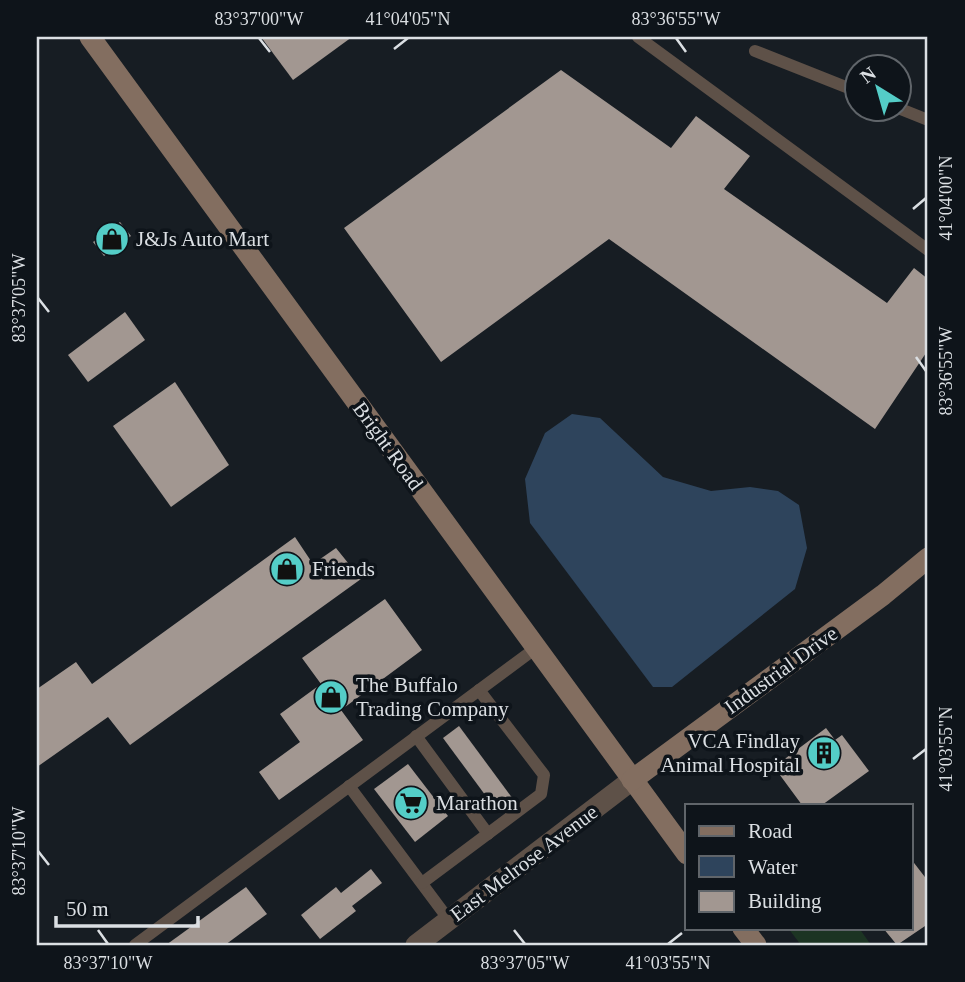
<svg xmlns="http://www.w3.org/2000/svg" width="965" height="982" font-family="'Times New Roman',serif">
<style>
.green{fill:#1c3423}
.water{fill:#2e445c}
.building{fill:#a29791}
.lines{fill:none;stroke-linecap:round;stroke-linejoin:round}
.lane{stroke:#5e5148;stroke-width:12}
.street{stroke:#5e5148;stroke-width:21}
.secondary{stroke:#836e60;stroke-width:21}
.ticks{fill:none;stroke:#dbdfe3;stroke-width:2.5}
.labels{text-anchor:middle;stroke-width:7;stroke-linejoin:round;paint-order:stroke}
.poi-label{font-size:21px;fill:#dbdfe3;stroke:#0e141a;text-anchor:start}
.street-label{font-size:21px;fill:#dbdfe3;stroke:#0e141a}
.neatline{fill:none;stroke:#dbdfe3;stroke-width:2.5}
.ticks-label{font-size:18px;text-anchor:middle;fill:#dbdfe3}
</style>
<rect width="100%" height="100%" fill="#171d23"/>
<polygon class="green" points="788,928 859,928 871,945 801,945"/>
<polygon class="water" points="572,414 600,418 663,477 711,491 750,487 778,491 799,505 807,548 795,589 672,687 653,687 530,523 525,479 545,433"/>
<g class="building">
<polygon points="261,37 352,37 293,80"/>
<polygon points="561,70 671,148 696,116 750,156 724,189 887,303 914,268 928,279 928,350 875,429 609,239 441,362 344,228"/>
<polygon points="120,222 131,236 104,256 93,242"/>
<polygon points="125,312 145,340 88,382 68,355"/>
<polygon points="175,382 229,465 171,507 113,426"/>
<polygon points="295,537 313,564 336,548 361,579 130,745 108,717 37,767 37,689 76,662 92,684"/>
<polygon points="385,599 422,650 341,710 363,740 279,800 259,772 300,742 280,714 321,684 302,658"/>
<polygon points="459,726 513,799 497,811 443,738"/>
<polygon points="826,728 835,740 842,735 869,771 822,805 802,805 774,767"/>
<polygon points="408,764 448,816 415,842 374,789"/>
<polygon points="911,859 928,881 928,924 897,945 883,928 911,928"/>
<polygon points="371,869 382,883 352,906 356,911 320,939 301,915 336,887 341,893"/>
<polygon points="246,887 267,914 225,945 166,945"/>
</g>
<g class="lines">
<g class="lane">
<polyline points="638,37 928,250"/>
<polyline points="755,51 856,91"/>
<polyline points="898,108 928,120"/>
<polyline points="416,736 488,834"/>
<polyline points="349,786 449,920"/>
<polyline points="422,883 541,794 544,775 479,690"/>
<polyline points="135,945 536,648"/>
</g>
<polyline class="street" points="416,945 632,780"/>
<g class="secondary">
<polyline points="90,37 687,854"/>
<polyline points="632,780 883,595 928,558"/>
<polyline points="743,928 756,945"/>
</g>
</g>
<path class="ticks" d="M 259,38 L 270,52M 676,38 L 686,52M 394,49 L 408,38M 913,209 L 926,198M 38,298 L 49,312M 916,357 L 926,371M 913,759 L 926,749M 38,851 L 49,865M 98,930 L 108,944M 514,930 L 525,944M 668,944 L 682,933"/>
<defs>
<g id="shop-disc" transform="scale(1.75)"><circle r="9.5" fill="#54cdc7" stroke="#0e141a"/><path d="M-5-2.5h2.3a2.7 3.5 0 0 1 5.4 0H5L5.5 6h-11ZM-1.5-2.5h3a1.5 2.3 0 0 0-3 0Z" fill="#111"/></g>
<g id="building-disc" transform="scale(1.75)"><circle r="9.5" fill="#54cdc7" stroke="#0e141a"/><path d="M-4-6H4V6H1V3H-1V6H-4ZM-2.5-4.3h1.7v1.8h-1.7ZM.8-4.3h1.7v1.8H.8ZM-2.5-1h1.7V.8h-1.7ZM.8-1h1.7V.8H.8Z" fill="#111"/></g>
<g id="supermarket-disc" transform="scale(1.75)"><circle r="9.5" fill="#54cdc7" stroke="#0e141a"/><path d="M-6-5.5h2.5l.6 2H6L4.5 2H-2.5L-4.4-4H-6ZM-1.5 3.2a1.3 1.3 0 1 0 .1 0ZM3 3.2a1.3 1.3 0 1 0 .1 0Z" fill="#111"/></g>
</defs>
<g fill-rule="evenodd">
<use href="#shop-disc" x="112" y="239"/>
<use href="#shop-disc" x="287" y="569"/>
<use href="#shop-disc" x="331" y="697"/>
<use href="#building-disc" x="824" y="753"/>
<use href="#supermarket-disc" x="411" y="803"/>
</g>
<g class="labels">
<g class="poi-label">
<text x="136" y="246">J&amp;Js Auto Mart</text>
<text x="312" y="576">Friends</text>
<text x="356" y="692">The Buffalo<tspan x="356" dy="24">Trading Company</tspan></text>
<text x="800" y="748" text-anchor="end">VCA Findlay<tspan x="800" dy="24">Animal Hospital</tspan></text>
<text x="436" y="810">Marathon</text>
</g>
<g class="street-label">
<text transform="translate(388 446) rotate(54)" y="7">Bright Road</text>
<text transform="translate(781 670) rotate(-36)" y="7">Industrial Drive</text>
<text transform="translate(524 863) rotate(-37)" y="7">East Melrose Avenue</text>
</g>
</g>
<rect width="965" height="982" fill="none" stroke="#0e141a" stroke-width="77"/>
<rect x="685" y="804" width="228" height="126" fill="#0e141a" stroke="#60656a" stroke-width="2"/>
<rect x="699" y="826" width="35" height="10" fill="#836e60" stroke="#60656a" stroke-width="2"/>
<text x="748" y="838" font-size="21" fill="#dbdfe3">Road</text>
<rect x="699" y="856" width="35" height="21" fill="#2e445c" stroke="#60656a" stroke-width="2"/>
<text x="748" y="874" font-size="21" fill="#dbdfe3">Water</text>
<rect x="699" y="891" width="35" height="21" fill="#a29791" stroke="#60656a" stroke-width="2"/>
<text x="748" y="908" font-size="21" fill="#dbdfe3">Building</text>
<g transform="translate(878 88) rotate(323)"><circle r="33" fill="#0e141a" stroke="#60656a" stroke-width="2"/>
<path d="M0-5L12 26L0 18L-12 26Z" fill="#54cdc7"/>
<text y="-10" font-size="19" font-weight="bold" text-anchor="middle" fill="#dbdfe3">N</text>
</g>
<path d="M56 916v10h142v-10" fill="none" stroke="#dbdfe3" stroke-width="3.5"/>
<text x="66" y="916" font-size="21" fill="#dbdfe3" stroke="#0e141a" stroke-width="5" paint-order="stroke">50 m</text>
<rect x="38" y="38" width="888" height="906" class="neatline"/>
<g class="ticks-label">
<text x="259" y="25">83°37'00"W</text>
<text x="408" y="25">41°04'05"N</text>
<text x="676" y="25">83°36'55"W</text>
<text transform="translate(946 198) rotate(-90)" y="6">41°04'00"N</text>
<text transform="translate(19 298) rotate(-90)" y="6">83°37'05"W</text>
<text transform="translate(946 371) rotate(-90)" y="6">83°36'55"W</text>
<text transform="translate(946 749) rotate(-90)" y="6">41°03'55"N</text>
<text transform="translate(19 851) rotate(-90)" y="6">83°37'10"W</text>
<text x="108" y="969">83°37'10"W</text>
<text x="525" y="969">83°37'05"W</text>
<text x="668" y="969">41°03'55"N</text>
</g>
</svg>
